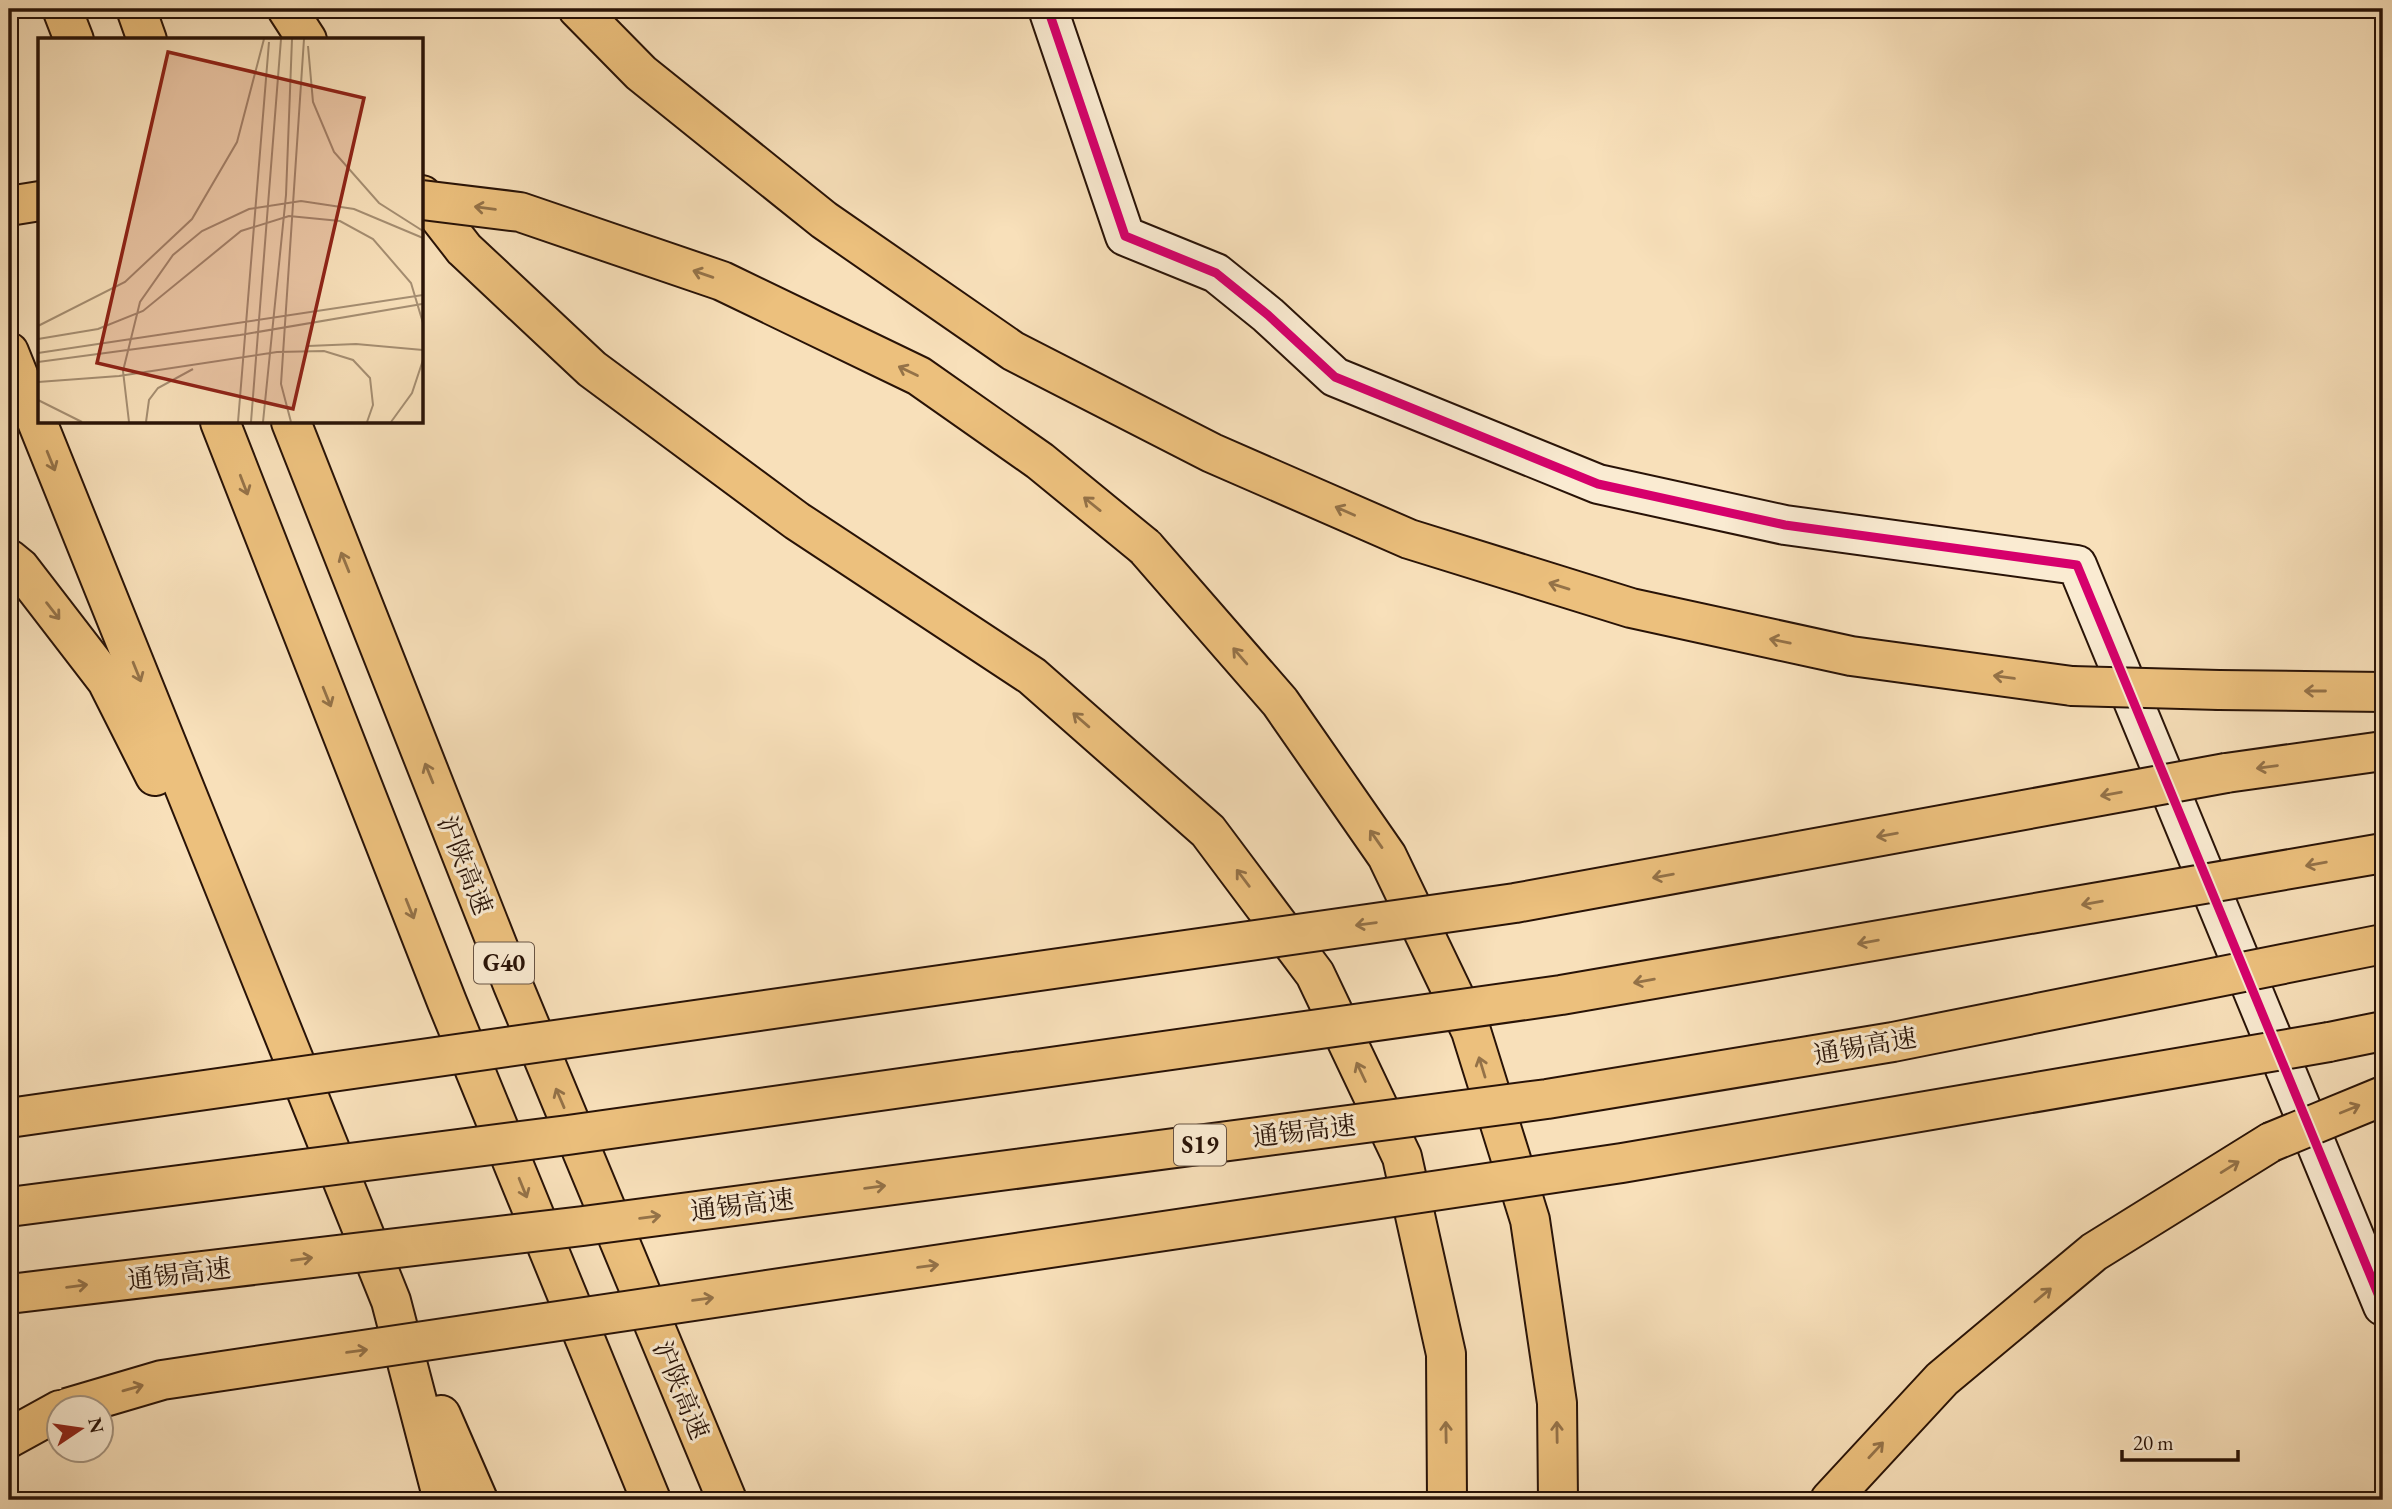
<svg xmlns="http://www.w3.org/2000/svg" width="2392" height="1509" font-family="'EB Garamond','Noto Serif SC',serif">
<style>
.lines{fill:none;stroke-linecap:round;stroke-linejoin:round}
.secondary-casing{stroke:#291307;stroke-width:42}
.highway-casing{stroke:#291307;stroke-width:42}
.secondary{stroke:#faebd2;stroke-width:38}
.highway{stroke:#ecc07d;stroke-width:38}
.highway-bridge-casing{stroke:#291307;stroke-width:42;stroke-linecap:butt}
.highway-bridge{stroke:#ecc07d;stroke-width:38}
.cycleway-casing{stroke:#faebd2;stroke-width:13}
.cycleway{stroke:#d6006c;stroke-width:9}
.oneway{stroke:#947248}
.labels{text-anchor:middle;stroke-width:6;stroke-linejoin:round;paint-order:stroke}
.shield{fill:#faebd2;stroke:#685444;stroke-width:2}
.shield-label{font-size:24px;font-weight:bold;fill:#291307}
.street-label{font-size:26px;fill:#291307;stroke:#faebd2}
.inset-road{fill:none;stroke:#a58e72;stroke-width:2}
.view{fill:#8f2418;fill-opacity:0.15;stroke:#8f2418;stroke-width:3.5}
.inset-edge{fill:none;stroke:#291307;stroke-width:3.5}
</style>
<rect width="100%" height="100%" fill="#f8e0ba"/>
<filter id="stains"><feTurbulence type="fractalNoise" baseFrequency=".00286" numOctaves="4"/><feColorMatrix values="0 0 0 0 .2 0 0 0 0 .09 0 0 0 0 .02 0 0 0 .5 -.17"/></filter>
<radialGradient id="worn" r=".72"><stop offset=".6" stop-color="#630" stop-opacity="0"/><stop offset="1" stop-color="#630" stop-opacity=".3"/></radialGradient>
<g class="lines">
<g class="secondary-casing">
<polyline id="secondary" points="1048,9 1125,236 1216,273 1268,315 1335,377 1598,484 1785,525 2077,565 2383,1306"/>
</g>
<g class="highway-casing">
<g id="highway">
<polyline points="62,9 74,40"/>
<polyline points="136,9 147,40"/>
<polyline points="287,9 307,40"/>
<polyline points="578,9 641,73 824,220 1013,351 1212,453 1409,539 1631,608 1851,656 2072,686"/>
<polyline points="422,195 464,249 592,369 797,521 1032,676 1208,831 1315,974 1402,1157 1446,1354 1447,1500"/>
<polyline points="9,206 40,201"/>
<polyline points="9,352 391,1301 443,1500"/>
<polyline points="220,422 447,1002 651,1500"/>
<polyline points="291,422 513,985 727,1500"/>
<polyline points="1145,547 1280,702 1387,856 1471,1031 1530,1220 1557,1403 1558,1500"/>
<polyline points="9,559 20,568 107,681 155,776"/>
<polyline points="2219,690 2383,692"/>
<polyline points="2226,773 2383,751"/>
<polyline points="2329,1042 2383,1031"/>
<polyline points="441,1415 478,1500"/>
<polyline points="9,1438 60,1410"/>
<polyline points="1830,1500 1942,1379 2094,1252 2271,1142"/>
</g>
</g>
<use href="#secondary" class="secondary"/>
<use href="#highway" class="highway"/>
<g class="highway-bridge-casing">
<g id="highway-bridge">
<polyline points="422,200 520,212 722,281 919,376 1040,461 1145,547"/>
<polyline points="2072,686 2219,690"/>
<polyline points="9,1118 1515,903 2226,773"/>
<polyline points="2271,1142 2383,1096"/>
<polyline points="9,1207 568,1135 1561,995 2383,853"/>
<polyline points="9,1294 583,1226 1547,1099 1893,1042 2383,944"/>
<polyline points="67,1408 162,1380 1622,1163 2329,1042"/>
</g>
</g>
<use href="#highway-bridge" class="highway-bridge"/>
<g class="cycleway-casing">
<polyline id="cycleway" points="1048,9 1125,236 1216,273 1268,315 1335,377 1598,484 1785,525 2077,565 2383,1306"/>
</g>
<use href="#cycleway" class="cycleway"/>
</g>
<defs><path id="oneway-shaft" d="M-6 0H5M1.5-3L5.5 0L1.5 3" fill="none" stroke-width="1.6" stroke-linecap="round" stroke-linejoin="round" transform="scale(1.75)"/></defs>
<g class="oneway">
<use href="#oneway-shaft" transform="translate(485 208) rotate(-173)"/>
<use href="#oneway-shaft" transform="translate(703 274) rotate(-161)"/>
<use href="#oneway-shaft" transform="translate(908 371) rotate(-154)"/>
<use href="#oneway-shaft" transform="translate(51 461) rotate(68)"/>
<use href="#oneway-shaft" transform="translate(244 485) rotate(69)"/>
<use href="#oneway-shaft" transform="translate(1092 504) rotate(-141)"/>
<use href="#oneway-shaft" transform="translate(1345 511) rotate(-156)"/>
<use href="#oneway-shaft" transform="translate(345 562) rotate(-112)"/>
<use href="#oneway-shaft" transform="translate(1559 586) rotate(-163)"/>
<use href="#oneway-shaft" transform="translate(53 611) rotate(52)"/>
<use href="#oneway-shaft" transform="translate(1780 641) rotate(-168)"/>
<use href="#oneway-shaft" transform="translate(1240 656) rotate(-131)"/>
<use href="#oneway-shaft" transform="translate(137 672) rotate(68)"/>
<use href="#oneway-shaft" transform="translate(2004 677) rotate(-172)"/>
<use href="#oneway-shaft" transform="translate(2315 691) rotate(-180)"/>
<use href="#oneway-shaft" transform="translate(327 697) rotate(68)"/>
<use href="#oneway-shaft" transform="translate(1081 720) rotate(-139)"/>
<use href="#oneway-shaft" transform="translate(2267 767) rotate(172)"/>
<use href="#oneway-shaft" transform="translate(429 773) rotate(-112)"/>
<use href="#oneway-shaft" transform="translate(2111 794) rotate(170)"/>
<use href="#oneway-shaft" transform="translate(1887 835) rotate(170)"/>
<use href="#oneway-shaft" transform="translate(1376 839) rotate(-125)"/>
<use href="#oneway-shaft" transform="translate(2316 864) rotate(170)"/>
<use href="#oneway-shaft" transform="translate(1663 876) rotate(170)"/>
<use href="#oneway-shaft" transform="translate(1243 878) rotate(-127)"/>
<use href="#oneway-shaft" transform="translate(2092 903) rotate(170)"/>
<use href="#oneway-shaft" transform="translate(410 909) rotate(68)"/>
<use href="#oneway-shaft" transform="translate(1366 924) rotate(172)"/>
<use href="#oneway-shaft" transform="translate(1868 942) rotate(170)"/>
<use href="#oneway-shaft" transform="translate(1644 981) rotate(170)"/>
<use href="#oneway-shaft" transform="translate(1482 1067) rotate(-107)"/>
<use href="#oneway-shaft" transform="translate(1361 1072) rotate(-115)"/>
<use href="#oneway-shaft" transform="translate(560 1098) rotate(-113)"/>
<use href="#oneway-shaft" transform="translate(2350 1109) rotate(-22)"/>
<use href="#oneway-shaft" transform="translate(2230 1167) rotate(-32)"/>
<use href="#oneway-shaft" transform="translate(875 1187) rotate(-7)"/>
<use href="#oneway-shaft" transform="translate(523 1188) rotate(68)"/>
<use href="#oneway-shaft" transform="translate(650 1217) rotate(-7)"/>
<use href="#oneway-shaft" transform="translate(302 1259) rotate(-7)"/>
<use href="#oneway-shaft" transform="translate(928 1266) rotate(-8)"/>
<use href="#oneway-shaft" transform="translate(77 1286) rotate(-7)"/>
<use href="#oneway-shaft" transform="translate(2043 1295) rotate(-40)"/>
<use href="#oneway-shaft" transform="translate(703 1299) rotate(-8)"/>
<use href="#oneway-shaft" transform="translate(357 1351) rotate(-8)"/>
<use href="#oneway-shaft" transform="translate(133 1388) rotate(-16)"/>
<use href="#oneway-shaft" transform="translate(1446 1432) rotate(-91)"/>
<use href="#oneway-shaft" transform="translate(1557 1432) rotate(-91)"/>
<use href="#oneway-shaft" transform="translate(1876 1450) rotate(-47)"/>
</g>
<g class="labels">
<g class="shield">
<rect x="474" y="942.5" width="60" height="41" rx="5"/>
<rect x="1174" y="1124.5" width="52" height="41" rx="5"/>
</g>
<g class="shield-label">
<text x="504" y="971">G40</text>
<text x="1200" y="1153">S19</text>
</g>
<g class="street-label">
<text transform="translate(465 865) rotate(68)" y="9">沪陕高速</text>
<text transform="translate(1865 1046) rotate(-10)" y="9">通锡高速</text>
<text transform="translate(1304 1131) rotate(-7)" y="9">通锡高速</text>
<text transform="translate(742 1205) rotate(-7)" y="9">通锡高速</text>
<text transform="translate(179 1274) rotate(-7)" y="9">通锡高速</text>
<text transform="translate(681 1390) rotate(67)" y="9">沪陕高速</text>
</g>
</g>
<g transform="translate(38 38)">
<rect width="385" height="385" fill="#f8e0ba"/>
<path class="inset-road" d="M 270,8 L 275,64 L 296,114 L 341,165 L 385,193M 0,288 L 87,244 L 154,181 L 199,104 L 226,1M 0,301 L 60,291 L 105,273 L 203,193 L 251,178 L 302,183 L 335,201 L 373,245 L 385,285M 270,308 L 318,306 L 385,312M 0,315 L 385,257M 0,324 L 202,297 L 384,266M 0,344 L 81,338 L 239,314 L 286,313 L 315,322 L 332,340 L 335,367 L 329,384M 0,362 L 44,384M 91,384 L 85,333 L 102,264 L 135,217 L 164,193 L 211,171 L 263,163 L 316,171 L 385,200M 108,384 L 111,362 L 120,350 L 155,331M 200,384 L 231,4M 213,384 L 243,1M 225,384 L 248,157 L 254,1M 253,384 L 243,346 L 266,1M 353,384 L 374,355 L 385,322"/>
<path class="view" d="M 130,14 L 326,60 L 255,371 L 59,325 Z"/>
<rect width="385" height="385" class="inset-edge"/>
</g>
<rect width="2392" height="1509" fill="none" stroke="#f8e0ba" stroke-width="35"/>
<rect x="10" y="10" width="2371" height="1488" fill="none" stroke="#291307" stroke-width="3.5"/>
<rect x="18" y="18" width="2357" height="1474" fill="none" stroke="#291307" stroke-width="2"/>
<g transform="translate(80 1429) rotate(77)"><circle r="33" fill="#faebd2" stroke="#a69581" stroke-width="2"/>
<path d="M0-5L12 26L0 18L-12 26Z" fill="#8f2418"/>
<text y="-10" font-size="19" font-weight="bold" text-anchor="middle" fill="#291307">N</text>
</g>
<path d="M2122 1450v10h116v-10" fill="none" stroke="#291307" stroke-width="3.5"/>
<text x="2133" y="1450" font-size="21" fill="#291307" stroke="#faebd2" stroke-width="5" paint-order="stroke">20 m</text>
<rect width="100%" height="100%" filter="url(#stains)"/>
<rect width="100%" height="100%" fill="url(#worn)"/>
</svg>
